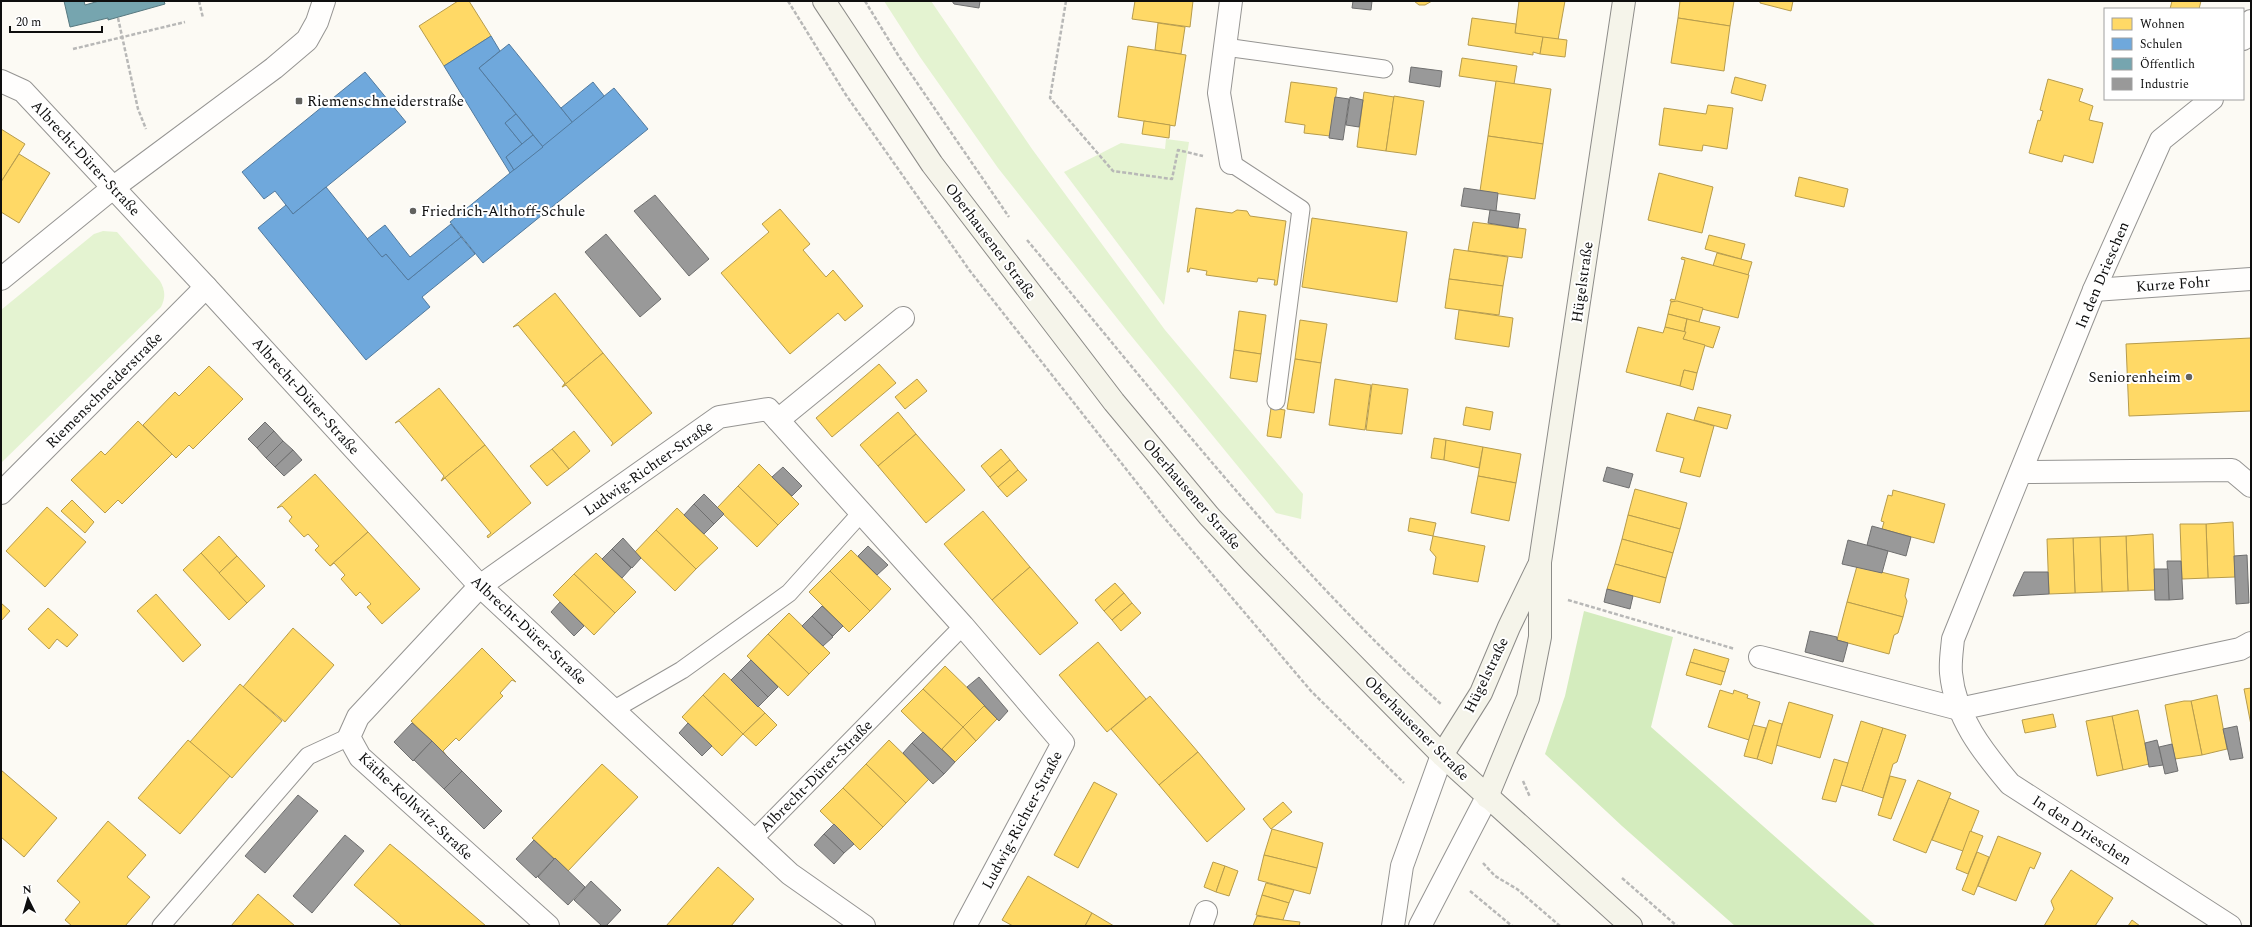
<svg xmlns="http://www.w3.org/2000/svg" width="2252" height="927" font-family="Spectral,serif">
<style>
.green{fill:#e4f3d1}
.forest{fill:#d4ecbe}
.homes{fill:#ffd966;stroke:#b79c4c}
.schools{fill:#6fa8dc;stroke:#527a9e}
.public{fill:#76a5af;stroke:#57787f}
.industry{fill:#999;stroke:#6f6f6f}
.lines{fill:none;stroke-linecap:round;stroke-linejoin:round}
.lane-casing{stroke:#959492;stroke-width:19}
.street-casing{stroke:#959492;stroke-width:24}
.secondary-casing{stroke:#8c8b88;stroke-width:24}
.path{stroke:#b8b8b7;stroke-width:2.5;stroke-dasharray:4 2;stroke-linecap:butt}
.lane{stroke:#fffefd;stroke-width:17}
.street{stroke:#fffefd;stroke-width:22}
.secondary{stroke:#f5f4ea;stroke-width:22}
.poi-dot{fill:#61615e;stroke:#fff;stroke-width:1.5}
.labels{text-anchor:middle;stroke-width:4;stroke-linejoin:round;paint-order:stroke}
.poi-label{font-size:15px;fill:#0e0e0e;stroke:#fff;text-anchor:start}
.street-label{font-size:15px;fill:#0e0e0e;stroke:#fff}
</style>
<rect width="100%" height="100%" fill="#fcfaf4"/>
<g class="green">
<polygon points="884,1 931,1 1032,149 1165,330 1303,494 1301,519 1276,513 1128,332 998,168 920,57"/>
<polygon points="1166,139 1189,142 1164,305 1064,172 1121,143 1165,149"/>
<path d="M 103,231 L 117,232 L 160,281 C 165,290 166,297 161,307 L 1,463 L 1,310 L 94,234 Z"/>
</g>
<polygon class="forest" points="1584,611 1673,637 1651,727 1876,926 1735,926 1622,826 1545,754 1565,696"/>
<g class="homes">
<polygon points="458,1 469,1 491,36 444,66 419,26"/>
<polygon points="1135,1 1193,1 1190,27 1132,19"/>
<polygon points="1414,1 1432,1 1425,5 1419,5"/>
<polygon points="1519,1 1565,1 1558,40 1515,33"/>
<polygon points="1680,1 1734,1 1730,26 1678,18"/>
<polygon points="1760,1 1793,1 1791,11 1760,3"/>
<polygon points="2172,1 2201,1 2199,9 2170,9"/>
<polygon points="1472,18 1516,24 1515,33 1543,37 1540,54 1533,52 1533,55 1468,45"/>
<polygon points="1678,18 1730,26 1724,71 1671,63"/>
<polygon points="1158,23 1185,27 1181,54 1155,50"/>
<polygon points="1543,37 1567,40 1565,57 1540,54"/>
<polygon points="1128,46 1186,55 1175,126 1118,117"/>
<polygon points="1462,58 1517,66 1514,84 1459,76"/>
<polygon points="1735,77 1766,85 1762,101 1731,93"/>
<polygon points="2048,79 2083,89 2079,101 2093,106 2089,120 2103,123 2093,163 2064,155 2062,162 2029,153 2038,120 2040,121 2043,111 2040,110"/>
<polygon points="1496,81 1551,89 1543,144 1488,136"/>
<polygon points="1291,82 1337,88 1330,136 1304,133 1305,125 1285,122"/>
<polygon points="1364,92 1394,97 1386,151 1357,147"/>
<polygon points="1394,96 1424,101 1416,155 1386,151"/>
<polygon points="1708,105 1733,108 1727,149 1703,145 1702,151 1694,150 1659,145 1664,108 1706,114"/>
<polygon points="1144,121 1170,125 1169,138 1142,134"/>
<polygon points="1,129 25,144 1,182"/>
<polygon points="1488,136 1543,144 1535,199 1480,191"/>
<polygon points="19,154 50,173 19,223 1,212 1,182"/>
<polygon points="1659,173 1713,187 1702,233 1648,220"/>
<polygon points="1799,177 1848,189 1844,207 1795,196"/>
<polygon points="1196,208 1232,213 1237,210 1247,211 1250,216 1286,221 1277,285 1274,285 1275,280 1258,278 1257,282 1206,275 1207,271 1190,268 1189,272 1187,272"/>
<polygon points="780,209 810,244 803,250 826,277 833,270 863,306 845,321 838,313 790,354 721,273 769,232 762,224"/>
<polygon points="1312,218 1407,232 1397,302 1302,287"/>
<polygon points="1473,222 1526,229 1522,258 1468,251"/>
<polygon points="1709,235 1745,244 1741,259 1705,249"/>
<polygon points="1454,249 1508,257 1503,286 1449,279"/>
<polygon points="1717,253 1752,262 1748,275 1713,266"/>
<polygon points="1682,257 1749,275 1738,318 1670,301 1671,299 1675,300 1685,260 1681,259"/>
<polygon points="1449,279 1503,286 1499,315 1445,308"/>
<polygon points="555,293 603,353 562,387 565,383 518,325 513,327"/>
<polygon points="1677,301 1703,308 1699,322 1668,314 1671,302"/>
<polygon points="1459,310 1513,318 1509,347 1455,339"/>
<polygon points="1239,311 1266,315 1261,354 1234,350"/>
<polygon points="1668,314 1687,319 1684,332 1665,327"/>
<polygon points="1687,319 1720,327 1713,348 1683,339"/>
<polygon points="1300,320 1327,324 1321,363 1295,359"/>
<polygon points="1638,327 1663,333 1665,327 1686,332 1683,339 1705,345 1697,373 1684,370 1680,386 1626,372"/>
<polygon points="2251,338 2251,411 2129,416 2126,344"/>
<polygon points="1234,350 1261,354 1257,382 1230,378"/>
<polygon points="603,353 652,413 611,446 613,443 566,385 562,387"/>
<polygon points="1295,359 1321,363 1314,413 1287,409"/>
<polygon points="879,364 896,383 832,437 816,418"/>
<polygon points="209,366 243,399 193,449 189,445 176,458 143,425 175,392 179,396"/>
<polygon points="1684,370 1697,373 1693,390 1680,386"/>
<polygon points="917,379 927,391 905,409 895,397"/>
<polygon points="1335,379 1371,385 1365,430 1329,425"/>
<polygon points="1372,384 1408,389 1402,434 1366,430"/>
<polygon points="439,388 485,445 441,481 444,476 399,421 395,423"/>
<polygon points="1466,407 1493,412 1490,430 1463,425"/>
<polygon points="1698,407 1731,415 1727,429 1694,420"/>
<polygon points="1271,408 1285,410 1281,438 1267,436"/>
<polygon points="898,412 916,434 878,466 860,445"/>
<polygon points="1667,413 1714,426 1700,477 1680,472 1684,458 1656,451"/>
<polygon points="138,421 172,454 122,504 118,500 105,513 71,480 101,451 105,455"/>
<polygon points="574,431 590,451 569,469 552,449"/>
<polygon points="916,434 965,490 926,523 878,466"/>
<polygon points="1434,438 1446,440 1444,460 1431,458"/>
<polygon points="1446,440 1483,447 1479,468 1444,460"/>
<polygon points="485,445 531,503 488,538 487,536 491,533 445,478 441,481"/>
<polygon points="1483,447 1521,454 1516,483 1478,476"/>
<polygon points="552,449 569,469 547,486 530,466"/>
<polygon points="1001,449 1010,460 990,477 981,466"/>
<polygon points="1010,460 1018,470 998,487 990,477"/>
<polygon points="759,464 799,504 778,525 738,486"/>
<polygon points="1018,470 1027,480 1007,497 998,487"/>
<polygon points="315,474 368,532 330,566 315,550 319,546 308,534 304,537 289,521 292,517 282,506 277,508"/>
<polygon points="1478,476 1516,483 1509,521 1471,513"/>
<polygon points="738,486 778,525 757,547 717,508"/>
<polygon points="1635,489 1687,503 1680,529 1628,515"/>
<polygon points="1893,490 1945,504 1934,543 1882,529 1884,522 1881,521 1888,495 1892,496"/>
<polygon points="72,500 94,522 85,533 61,511"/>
<polygon points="47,507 86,542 45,587 6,551"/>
<polygon points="677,508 718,548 696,569 656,530"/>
<polygon points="983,511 1030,567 992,600 944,544"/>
<polygon points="1628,515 1680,529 1673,553 1622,539"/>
<polygon points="1410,518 1436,523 1433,536 1408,531"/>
<polygon points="2233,522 2235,577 2208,578 2206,524"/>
<polygon points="2180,524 2206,524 2208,578 2182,579"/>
<polygon points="656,530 696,569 675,591 635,552"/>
<polygon points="368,532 420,589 382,624 367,607 371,604 360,592 356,596 341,579 345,575 334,563 330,566"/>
<polygon points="2153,534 2155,590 2128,591 2126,536"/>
<polygon points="219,536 237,556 219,573 201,553"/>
<polygon points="1433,536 1485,546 1478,582 1433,574 1436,557 1430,550"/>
<polygon points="2126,536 2128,591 2102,592 2100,537"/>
<polygon points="2100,537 2102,592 2075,593 2073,538"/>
<polygon points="2073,538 2075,593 2049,594 2047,539"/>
<polygon points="1622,539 1673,553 1666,578 1615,564"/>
<polygon points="851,550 891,589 870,611 830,571"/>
<polygon points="201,553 247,603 229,620 183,570"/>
<polygon points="596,553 636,592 615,613 574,574"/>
<polygon points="237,556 265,586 247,603 219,573"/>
<polygon points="1615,564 1666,578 1660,603 1607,589"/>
<polygon points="1857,566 1909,579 1905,596 1907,601 1903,617 1847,602"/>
<polygon points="1030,567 1078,623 1040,655 992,600"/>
<polygon points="830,571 870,611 849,632 809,592"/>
<polygon points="574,574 615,613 594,635 553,595"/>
<polygon points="1115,583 1124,593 1104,611 1095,600"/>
<polygon points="1124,593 1132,603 1112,620 1104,611"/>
<polygon points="156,594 201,645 183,662 137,611"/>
<polygon points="1847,602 1903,617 1898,633 1894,635 1889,654 1837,640"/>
<polygon points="1,603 10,611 1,621"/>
<polygon points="1132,603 1141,613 1121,631 1112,620"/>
<polygon points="48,608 78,635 67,647 57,639 49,649 28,629"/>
<polygon points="789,613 830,653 809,674 768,634"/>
<polygon points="293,628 334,665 285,722 243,687"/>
<polygon points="768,634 809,674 788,696 747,656"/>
<polygon points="1098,642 1146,699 1107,732 1059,675"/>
<polygon points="482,648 516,682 512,680 500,693 503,696 459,741 456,738 443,751 446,755 411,721"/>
<polygon points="1694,649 1729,659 1725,672 1690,662"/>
<polygon points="1690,662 1725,672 1721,685 1686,675"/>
<polygon points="945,666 985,705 963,727 923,689"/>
<polygon points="724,673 765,713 743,734 703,695"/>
<polygon points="240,684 282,721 232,778 190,742"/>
<polygon points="2251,688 2251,725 2244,689"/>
<polygon points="923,689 963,727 941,750 901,711"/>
<polygon points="1720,690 1733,694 1734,690 1748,695 1747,698 1760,702 1749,740 1708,727"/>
<polygon points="703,695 743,734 722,756 682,717"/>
<polygon points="2217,695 2227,749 2202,755 2191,701"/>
<polygon points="1150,696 1198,752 1159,785 1111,729"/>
<polygon points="2184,701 2191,701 2202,755 2175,759 2165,705"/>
<polygon points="1789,702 1833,715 1820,758 1776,745"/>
<polygon points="984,706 997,719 976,741 963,727"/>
<polygon points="2138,710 2149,764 2123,770 2112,716"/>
<polygon points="765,713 777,725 756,746 743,734"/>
<polygon points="2053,714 2056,727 2025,733 2022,720"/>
<polygon points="2112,716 2123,770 2097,776 2086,721"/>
<polygon points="1769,720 1782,724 1772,764 1757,759"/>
<polygon points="1861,721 1883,728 1862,791 1841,785"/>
<polygon points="1753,725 1766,728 1757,759 1744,756"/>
<polygon points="963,727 976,741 955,762 942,749"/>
<polygon points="1883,728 1906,735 1897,762 1893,764 1883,798 1862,791"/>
<polygon points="188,740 230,776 180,834 138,798"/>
<polygon points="889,740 929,779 906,803 866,764"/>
<polygon points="1198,752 1245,809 1207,842 1159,785"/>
<polygon points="1834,759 1848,763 1836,802 1822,799"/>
<polygon points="602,764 638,797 568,871 532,838"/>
<polygon points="866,764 906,803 883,827 843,788"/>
<polygon points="1,770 57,818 24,857 1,837"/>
<polygon points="1890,776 1906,780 1891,819 1878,815"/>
<polygon points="1918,780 1951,793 1926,853 1893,840"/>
<polygon points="1094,782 1117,794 1078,868 1054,855"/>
<polygon points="843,788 883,827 860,850 820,811"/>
<polygon points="1949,798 1979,811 1963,851 1932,840"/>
<polygon points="1283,802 1292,812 1271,829 1263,819"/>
<polygon points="108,821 146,855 127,877 150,897 125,926 72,926 65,920 80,902 57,881"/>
<polygon points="1272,829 1323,843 1317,868 1264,855"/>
<polygon points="1970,831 1983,836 1968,874 1956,869"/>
<polygon points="1998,836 2041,853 2034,869 2030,867 2016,901 1978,886"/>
<polygon points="390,844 414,864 486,926 402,926 354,885"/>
<polygon points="1977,852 1989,857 1974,895 1962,890"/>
<polygon points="1264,855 1317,868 1310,894 1258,880"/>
<polygon points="1213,862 1225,866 1216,892 1204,887"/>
<polygon points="1225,866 1238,871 1229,896 1216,892"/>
<polygon points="718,867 754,899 740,915 731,926 666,926"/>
<polygon points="2071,870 2113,898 2095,926 2044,926 2054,909 2051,901"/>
<polygon points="1028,876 1092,913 1085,926 1013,926 1002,920"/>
<polygon points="1266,883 1294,890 1289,903 1262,895"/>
<polygon points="258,894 295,926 231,926"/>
<polygon points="1262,895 1289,903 1283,920 1256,915"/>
<polygon points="1092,913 1114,926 1085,926"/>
<polygon points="1257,916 1283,920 1300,922 1299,926 1253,926"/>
<polygon points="2132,920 2140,926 2128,926"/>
</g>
<g class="schools">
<polygon points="491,36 500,51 479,68 516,114 505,123 522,144 506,157 514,170 510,173 444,66"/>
<polygon points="509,44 573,123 543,147 479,68"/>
<polygon points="365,72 406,122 293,214 275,191 264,199 242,172"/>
<polygon points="593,82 605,97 573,123 561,108"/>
<polygon points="614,88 648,129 483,263 450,222"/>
<polygon points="516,114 533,135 522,144 505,123"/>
<polygon points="533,135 543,147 514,170 506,157"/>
<polygon points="326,187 382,257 386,254 408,280 461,237 475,254 422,297 430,307 366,360 258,228 286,205 293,214"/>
<polygon points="451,224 461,237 408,280 386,254 382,257 367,239 385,225 410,257"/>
</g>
<polygon class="public" points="64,1 84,1 85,5 99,1 164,1 165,4 108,20 108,18 70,27"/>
<g class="industry">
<polygon points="952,1 980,1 979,8 954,4"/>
<polygon points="1353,1 1372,1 1371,10 1352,8"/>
<polygon points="1411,67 1442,71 1440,87 1409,82"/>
<polygon points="1335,97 1349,99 1343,140 1329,138"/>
<polygon points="1350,97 1363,100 1359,127 1346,125"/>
<polygon points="1464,188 1498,193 1496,211 1461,206"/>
<polygon points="655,195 709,259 689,276 634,211"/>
<polygon points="1490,210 1520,214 1518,228 1488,223"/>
<polygon points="606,234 661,299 640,317 585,252"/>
<polygon points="265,422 274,431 257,448 248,439"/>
<polygon points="274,431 283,441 266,458 257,448"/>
<polygon points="283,441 293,450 275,467 266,458"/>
<polygon points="293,450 302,460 284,476 275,467"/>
<polygon points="783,467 802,486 792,496 772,477"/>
<polygon points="1607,467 1633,474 1629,488 1603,481"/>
<polygon points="704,494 724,514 714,524 694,504"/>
<polygon points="694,504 714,524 704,534 684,515"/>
<polygon points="1872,526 1911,537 1906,556 1867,545"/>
<polygon points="623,538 641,558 632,568 612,549"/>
<polygon points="1848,540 1888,551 1882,573 1842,564"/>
<polygon points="868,546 888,565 877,575 858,556"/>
<polygon points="612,549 631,568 622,578 602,559"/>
<polygon points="2247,555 2249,603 2236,604 2234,556"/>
<polygon points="2167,561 2181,561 2183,599 2169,600"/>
<polygon points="2154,569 2168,569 2169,600 2155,600"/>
<polygon points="2024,572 2048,572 2049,594 2013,596"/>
<polygon points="1607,589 1633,596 1630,609 1604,602"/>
<polygon points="560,602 584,626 574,636 551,612"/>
<polygon points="822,606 843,626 833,636 812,616"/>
<polygon points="812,616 833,637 823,646 802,626"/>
<polygon points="1810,631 1837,637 1837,640 1848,643 1843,662 1805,652"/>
<polygon points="751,660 778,687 768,697 741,670"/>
<polygon points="741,670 768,697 758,707 731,680"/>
<polygon points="979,677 1008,711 999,721 967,687"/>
<polygon points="412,723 432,741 413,761 394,742"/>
<polygon points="688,723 712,746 702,756 679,733"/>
<polygon points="2237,726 2243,758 2230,760 2223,729"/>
<polygon points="923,732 955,762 944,774 912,743"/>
<polygon points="2157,740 2163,765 2149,767 2145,743"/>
<polygon points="432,741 462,771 444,789 414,760"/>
<polygon points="912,743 944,774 933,784 903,753"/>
<polygon points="2172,744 2178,771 2165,774 2159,747"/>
<polygon points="462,771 502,811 484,829 444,789"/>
<polygon points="298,795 318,811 265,873 245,856"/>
<polygon points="834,824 854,844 844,853 824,834"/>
<polygon points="824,834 844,853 834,864 814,845"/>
<polygon points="345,835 364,851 312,913 293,896"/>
<polygon points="534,840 554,859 536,878 516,859"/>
<polygon points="555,858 585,887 568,905 538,877"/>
<polygon points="591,881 621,910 606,926 602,926 574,900"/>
</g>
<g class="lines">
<g class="lane-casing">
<g id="lane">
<polyline points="1225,47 1384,69"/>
<polyline points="1231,163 1301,209 1276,401"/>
<polyline points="613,710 682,670 789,593 861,513"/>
<polyline points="753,840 963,626"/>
<polyline points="161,926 308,756 349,737"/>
</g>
</g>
<g class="street-casing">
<g id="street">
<polyline points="2243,39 2251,21"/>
<polyline points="1,81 23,91 206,287 480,586 790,874 864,926"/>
<path d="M 2212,99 L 2161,140 L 2094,290 L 1953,639 C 1952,650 1950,662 1951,673 C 1955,717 1983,752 2010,784 L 2230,926"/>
<polyline points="1231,163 1219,93 1231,1"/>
<polyline points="1,279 114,187 274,68 307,40 317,22 324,1"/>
<polyline points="2094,290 2251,279"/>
<polyline points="778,420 903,318"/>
<polyline points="2021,472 2232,470 2251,486"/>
<polyline points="1,493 206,287"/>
<polyline points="1760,657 1959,709 2240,649 2251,643"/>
<polyline points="548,926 360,757 349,737 358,717 480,586 719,417 768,409 963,626 1063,743 965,926"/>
<polyline points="1201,926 1206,912"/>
<polyline points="1393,926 1402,866 1442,755"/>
<polyline points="1420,926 1487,797"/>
</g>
</g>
<g class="secondary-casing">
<g id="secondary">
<polyline points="824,1 932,164 1114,402 1209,516 1252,562 1442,755 1631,926"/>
<polyline points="1442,755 1481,693 1509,627 1538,567"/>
<polyline points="1487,797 1528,698 1540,637 1540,562 1624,1"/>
</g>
</g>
<g class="path">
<polyline points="199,1 203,18"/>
<polyline points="788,1 846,95 970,271 1167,521 1311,691 1404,783"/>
<polyline points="865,1 898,55 1009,217"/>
<polyline points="1066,1 1050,98 1113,171 1172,179 1178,150 1203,156"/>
<polyline points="118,18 138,109 146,129"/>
<polyline points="73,49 185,22"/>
<path d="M 1027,240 C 1160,399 1288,565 1442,705"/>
<polyline points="1568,600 1735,649"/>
<polyline points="1523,781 1530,797"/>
<polyline points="1483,863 1495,876 1517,889 1560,926"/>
<polyline points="1622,878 1677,926"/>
<polyline points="1470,891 1512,926"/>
</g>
<use href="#lane" class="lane"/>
<use href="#street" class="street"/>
<use href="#secondary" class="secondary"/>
</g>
<g class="poi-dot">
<rect x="295" y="97" width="8" height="8" rx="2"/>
<circle cx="413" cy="211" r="4"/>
<circle cx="2189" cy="377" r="4"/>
</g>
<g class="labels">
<g class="poi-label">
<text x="307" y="106">Riemenschneiderstraße</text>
<text x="421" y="216">Friedrich-Althoff-Schule</text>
<text x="2181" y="382" text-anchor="end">Seniorenheim</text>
</g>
<g class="street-label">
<text transform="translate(86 158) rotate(47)" y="5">Albrecht-Dürer-Straße</text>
<text transform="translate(991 241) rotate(53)" y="5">Oberhausener Straße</text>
<text transform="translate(2102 275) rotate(-67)" y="5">In den Drieschen</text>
<text transform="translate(1582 282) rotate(-82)" y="5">Hügelstraße</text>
<text transform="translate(2173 284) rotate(-4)" y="5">Kurze Fohr</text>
<text transform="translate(104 390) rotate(-45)" y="5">Riemenschneiderstraße</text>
<text transform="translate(306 396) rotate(48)" y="5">Albrecht-Dürer-Straße</text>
<text transform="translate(648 468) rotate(-35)" y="5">Ludwig-Richter-Straße</text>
<text transform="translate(1192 494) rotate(49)" y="5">Oberhausener Straße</text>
<text transform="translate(529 630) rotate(43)" y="5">Albrecht-Dürer-Straße</text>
<text transform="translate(1486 675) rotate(-64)" y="5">Hügelstraße</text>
<text transform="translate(1417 728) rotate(45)" y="5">Oberhausener Straße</text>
<text transform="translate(816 776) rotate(-45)" y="5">Albrecht-Dürer-Straße</text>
<text transform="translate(416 806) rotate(43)" y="5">Käthe-Kollwitz-Straße</text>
<text transform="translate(1022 820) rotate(-62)" y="5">Ludwig-Richter-Straße</text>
<text transform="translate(2082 830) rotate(33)" y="5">In den Drieschen</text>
</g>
</g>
<rect width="2252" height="927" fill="none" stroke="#0e0e0e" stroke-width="4"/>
<rect x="2104" y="8" width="140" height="92" fill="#ffffff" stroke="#9f9f9f"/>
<rect x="2112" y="18" width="20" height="12" fill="#ffd966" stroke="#9f9f9f"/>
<text x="2140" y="28" font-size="12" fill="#0e0e0e">Wohnen</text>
<rect x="2112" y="38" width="20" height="12" fill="#6fa8dc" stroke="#9f9f9f"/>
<text x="2140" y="48" font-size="12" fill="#0e0e0e">Schulen</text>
<rect x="2112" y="58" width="20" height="12" fill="#76a5af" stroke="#9f9f9f"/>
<text x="2140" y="68" font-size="12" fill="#0e0e0e">Öffentlich</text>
<rect x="2112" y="78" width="20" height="12" fill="#999999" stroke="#9f9f9f"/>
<text x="2140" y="88" font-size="12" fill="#0e0e0e">Industrie</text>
<g transform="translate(28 899) rotate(355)" stroke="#ffffff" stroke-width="3" paint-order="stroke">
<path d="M0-3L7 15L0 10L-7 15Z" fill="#0e0e0e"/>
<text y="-6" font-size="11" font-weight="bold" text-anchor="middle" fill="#0e0e0e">N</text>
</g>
<path d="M10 26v6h92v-6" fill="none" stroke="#0e0e0e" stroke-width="2"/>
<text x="16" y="26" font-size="12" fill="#0e0e0e" stroke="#ffffff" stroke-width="3" paint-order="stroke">20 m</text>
</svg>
